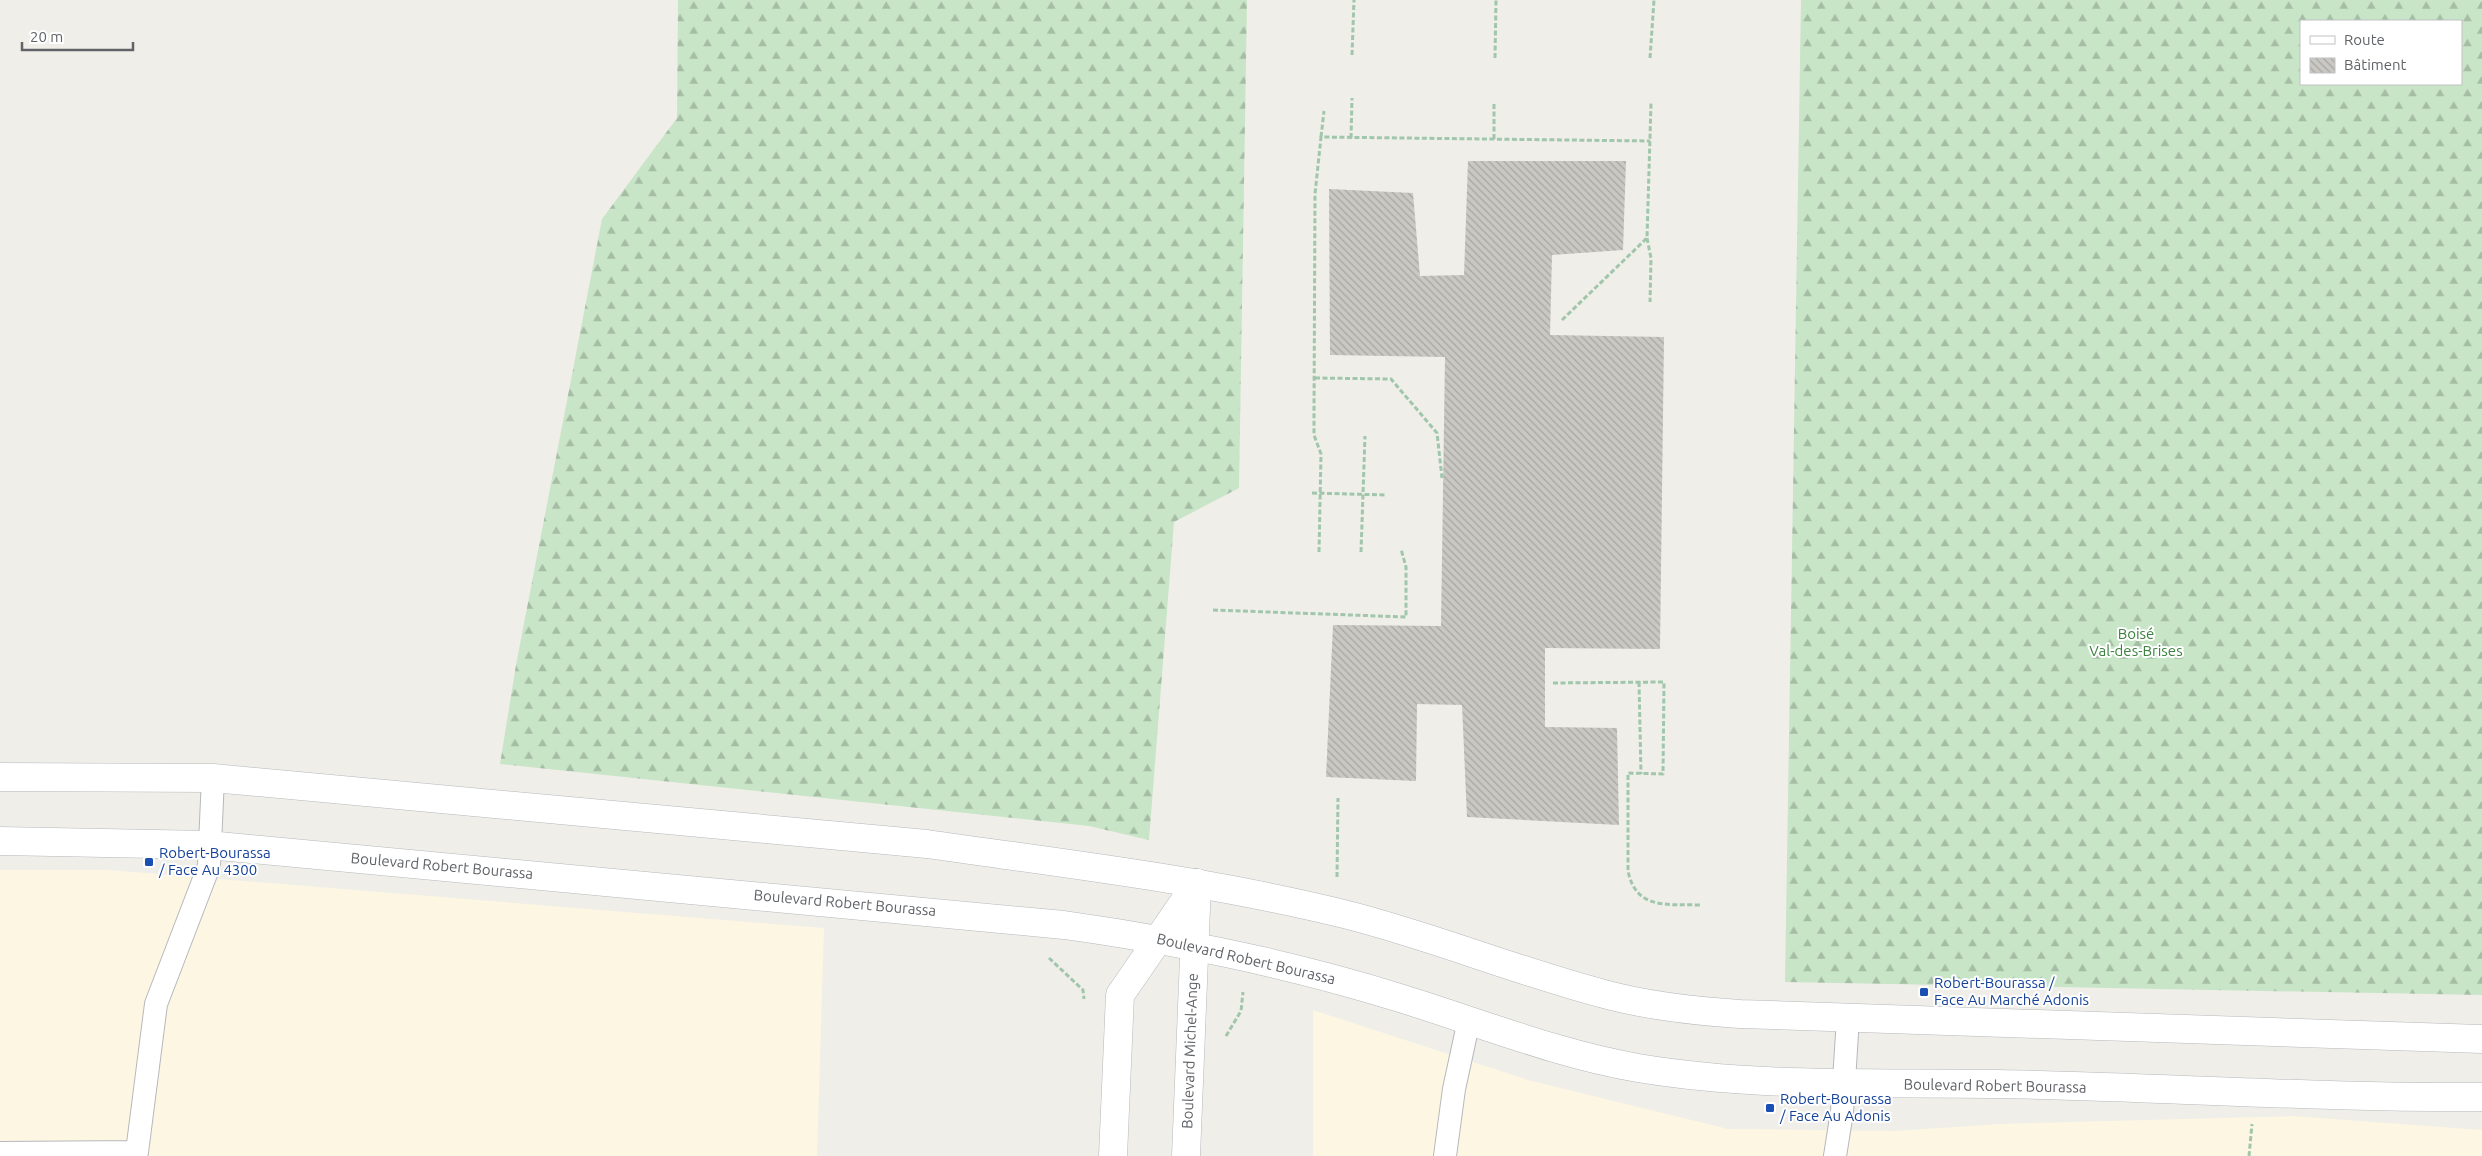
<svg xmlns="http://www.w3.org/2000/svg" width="2482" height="1156" font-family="Ubuntu,sans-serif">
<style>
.commercial{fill:#fcf6e2}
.forest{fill:url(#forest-firs);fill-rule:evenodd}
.building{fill:url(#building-back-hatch)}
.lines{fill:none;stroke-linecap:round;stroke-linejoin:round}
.service-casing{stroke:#b5b8bb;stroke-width:24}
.tertiary-casing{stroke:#b5b8bb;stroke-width:29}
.path{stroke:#a0c6ab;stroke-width:3;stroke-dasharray:5 2.5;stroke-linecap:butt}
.service{stroke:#fff;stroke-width:22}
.tertiary{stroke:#fff;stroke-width:28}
.transit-dot{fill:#1a4fb4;stroke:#fff;stroke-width:2}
.labels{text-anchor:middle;stroke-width:4;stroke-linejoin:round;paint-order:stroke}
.park-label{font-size:15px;fill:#3c823f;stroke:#fff}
.transit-label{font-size:15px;fill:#164399;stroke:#fff;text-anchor:start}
.street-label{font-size:15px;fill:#606367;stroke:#fff}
</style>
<defs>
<pattern id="forest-firs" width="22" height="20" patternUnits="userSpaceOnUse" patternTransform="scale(1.25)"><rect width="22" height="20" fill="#c8e5c7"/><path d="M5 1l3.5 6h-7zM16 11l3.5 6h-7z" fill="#a6bda5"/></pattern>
<pattern id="building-back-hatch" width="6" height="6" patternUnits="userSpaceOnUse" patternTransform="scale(1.25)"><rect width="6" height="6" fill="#c9c8c3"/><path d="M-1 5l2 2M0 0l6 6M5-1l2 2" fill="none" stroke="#a7a6a2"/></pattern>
</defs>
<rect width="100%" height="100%" fill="#f0eee9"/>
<g class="commercial">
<polygon points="0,870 108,870 824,928 817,1156 0,1156"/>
<polygon points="1313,1010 1528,1080 1728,1129 1895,1131 1999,1124 2293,1116 2482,1130 2482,1156 1313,1156"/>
</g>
<g class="forest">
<polygon points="678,0 1247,0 1239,488 1174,522 1149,840 1089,826 500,764 516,665 602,219 677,118"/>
<path d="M 1801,0 L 2482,0 L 2482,995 L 1785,982 ZM 2461,21 L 2461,84 L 2301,84 L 2301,21 Z"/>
</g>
<polygon class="building" points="1468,161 1626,161 1623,250 1552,255 1550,335 1664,337 1660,649 1545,648 1545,727 1617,728 1619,825 1467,817 1462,705 1417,704 1416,781 1326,777 1333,625 1441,626 1445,357 1330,355 1329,189 1413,193 1420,276 1464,275"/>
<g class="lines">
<g class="service-casing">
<g id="service">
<polyline points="0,1153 137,1152 156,1004 209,866 213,778"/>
<polyline points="1445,1156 1454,1089 1469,1020"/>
<polyline points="1835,1156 1842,1112 1848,1018"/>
</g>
</g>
<g class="tertiary-casing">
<g id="tertiary">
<path d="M 0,777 L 213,778 L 927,844 C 1066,864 1206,880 1344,914 C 1432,936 1516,971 1604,994 C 1648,1006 1694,1011 1740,1014 L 2482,1039"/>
<path d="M 0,841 L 208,845 L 1064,925 C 1179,941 1292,964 1403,999 C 1481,1023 1557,1054 1638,1068 C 1757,1088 1878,1082 1998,1084 C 2160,1087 2320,1098 2482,1097"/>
<polyline points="1113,1156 1120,995 1197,883"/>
<polyline points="1186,1156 1197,883"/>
</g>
</g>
<g class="path">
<polyline points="1352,55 1354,0"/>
<polyline points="1495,58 1496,0"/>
<polyline points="1650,58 1654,0"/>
<polyline points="1321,137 1324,111"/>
<polyline points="1351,138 1352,98"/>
<polyline points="1494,139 1494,102"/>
<polyline points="1647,238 1651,258 1650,302"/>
<polyline points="1562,320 1647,238 1651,103"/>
<polyline points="1315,378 1391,379 1437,433 1442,478"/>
<polyline points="1312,493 1386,495"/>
<polyline points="1319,552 1321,454 1314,435 1314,413 1315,194 1321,137 1650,141"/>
<polyline points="1361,552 1365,436"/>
<polyline points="1213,610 1406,617 1406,567 1401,549"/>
<polyline points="1639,682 1641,774"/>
<path d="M 1553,683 L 1664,682 L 1663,774 L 1628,773 L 1628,871 C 1636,910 1667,904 1700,905"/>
<polyline points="1337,877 1338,798"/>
<polyline points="1049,958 1083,990 1084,999"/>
<polyline points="1226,1036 1241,1011 1243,992"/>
<polyline points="2249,1156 2252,1124"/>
</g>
<use href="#service" class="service"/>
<use href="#tertiary" class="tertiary"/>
</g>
<g class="transit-dot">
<rect x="144" y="857" width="10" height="10" rx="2.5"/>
<rect x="1919" y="987" width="10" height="10" rx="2.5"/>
<rect x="1765" y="1103" width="10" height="10" rx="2.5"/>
</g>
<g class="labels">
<g class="park-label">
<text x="2136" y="639">Boisé<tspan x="2136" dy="17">Val-des-Brises</tspan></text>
</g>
<g class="transit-label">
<text x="159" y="858">Robert-Bourassa<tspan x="159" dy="17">/ Face Au 4300</tspan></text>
<text x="1934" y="988">Robert-Bourassa /<tspan x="1934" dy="17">Face Au Marché Adonis</tspan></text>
<text x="1780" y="1104">Robert-Bourassa<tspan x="1780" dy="17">/ Face Au Adonis</tspan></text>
</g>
<g class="street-label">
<text transform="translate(442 866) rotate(5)" y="5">Boulevard Robert Bourassa</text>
<text transform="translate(845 903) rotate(5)" y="5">Boulevard Robert Bourassa</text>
<text transform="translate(1246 959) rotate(13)" y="5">Boulevard Robert Bourassa</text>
<text transform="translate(1190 1051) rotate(-88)" y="5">Boulevard Michel-Ange</text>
<text transform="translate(1995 1086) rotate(1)" y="5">Boulevard Robert Bourassa</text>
</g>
</g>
<rect x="2300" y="20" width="162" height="65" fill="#ffffff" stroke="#bfc1c2"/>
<rect x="2310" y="36" width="25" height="8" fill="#ffffff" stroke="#bfc1c2"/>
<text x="2344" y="45" font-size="15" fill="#606367">Route</text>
<rect x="2310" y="58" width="25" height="15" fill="url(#building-back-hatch)" stroke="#bfc1c2"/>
<text x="2344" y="70" font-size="15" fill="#606367">Bâtiment</text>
<path d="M22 42v8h111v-8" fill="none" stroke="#606367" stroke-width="2.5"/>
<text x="30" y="42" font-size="15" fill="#606367" stroke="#ffffff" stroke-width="4" paint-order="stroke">20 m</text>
</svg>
